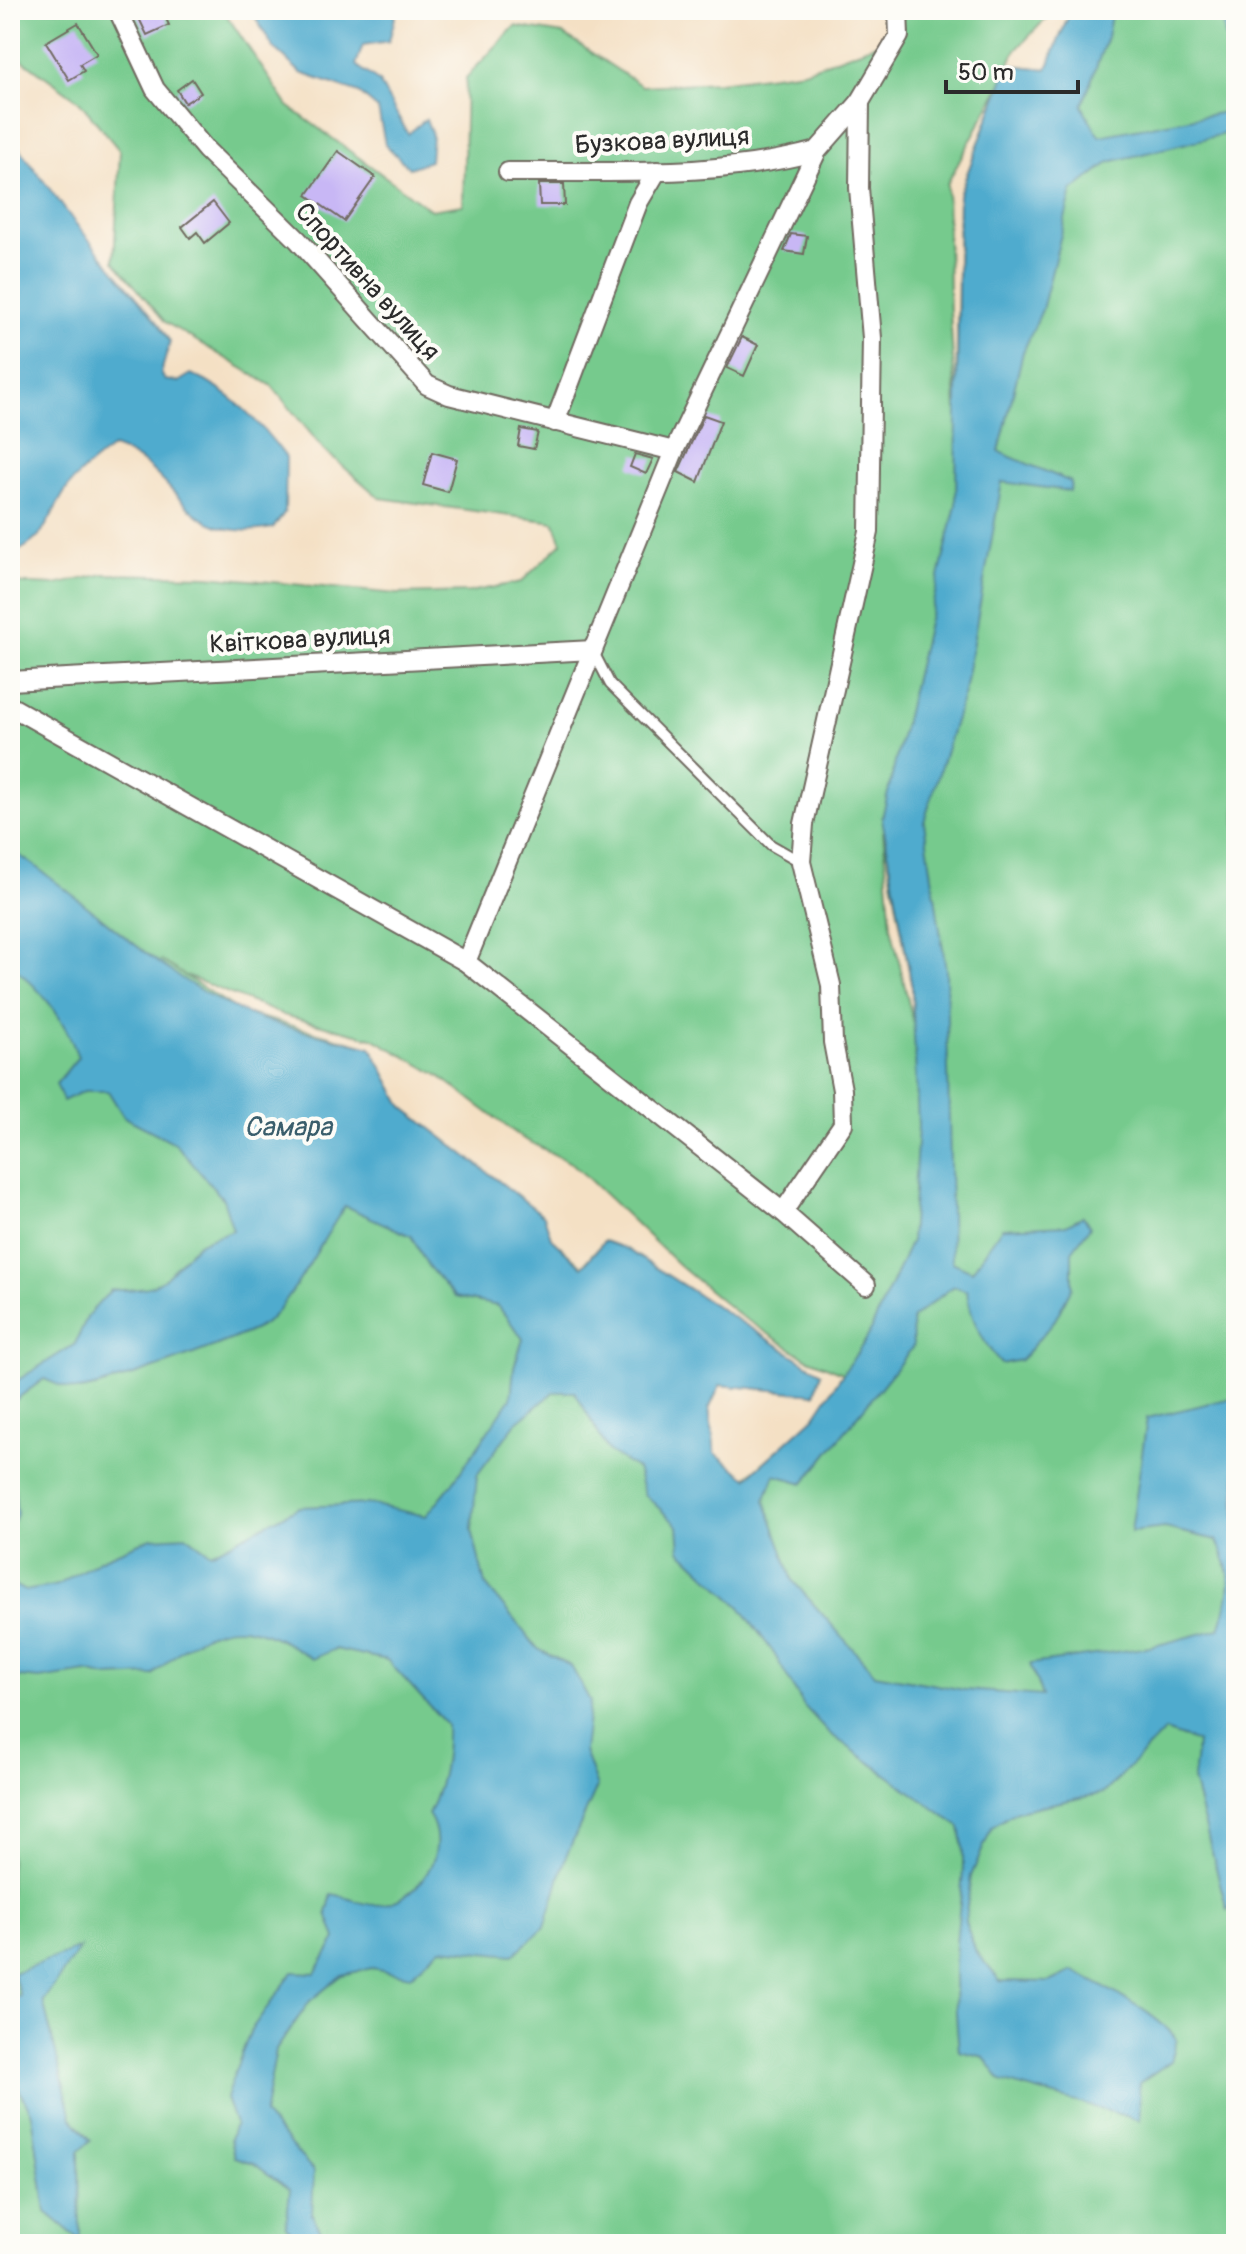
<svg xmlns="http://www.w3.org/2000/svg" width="1246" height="2254" font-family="Pangolin,sans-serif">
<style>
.green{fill:#76ca8d;stroke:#507a5c;stroke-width:2;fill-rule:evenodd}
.water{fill:#50abce;stroke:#3e6b7c;stroke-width:2}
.building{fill:#c8b7f5}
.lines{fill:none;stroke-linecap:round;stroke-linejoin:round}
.lane-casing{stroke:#716a61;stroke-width:13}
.street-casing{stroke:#716a61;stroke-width:22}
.lane{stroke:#fff;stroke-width:9}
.street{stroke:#fff;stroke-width:18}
.labels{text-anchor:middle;stroke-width:8;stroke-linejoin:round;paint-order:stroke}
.street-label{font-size:26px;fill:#2b2b2b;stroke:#fdfcf7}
.water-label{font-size:28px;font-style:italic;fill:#3a5e6c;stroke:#fdfcf7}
</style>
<rect width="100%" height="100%" fill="#fdfcf7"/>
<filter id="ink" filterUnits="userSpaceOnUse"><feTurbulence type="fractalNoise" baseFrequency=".0125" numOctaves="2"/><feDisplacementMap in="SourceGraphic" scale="16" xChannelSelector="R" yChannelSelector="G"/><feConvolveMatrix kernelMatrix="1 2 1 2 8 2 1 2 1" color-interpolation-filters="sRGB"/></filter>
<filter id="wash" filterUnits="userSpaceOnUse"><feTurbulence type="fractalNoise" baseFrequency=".006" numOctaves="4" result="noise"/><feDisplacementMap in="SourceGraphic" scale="32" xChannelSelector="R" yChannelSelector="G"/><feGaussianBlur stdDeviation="1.8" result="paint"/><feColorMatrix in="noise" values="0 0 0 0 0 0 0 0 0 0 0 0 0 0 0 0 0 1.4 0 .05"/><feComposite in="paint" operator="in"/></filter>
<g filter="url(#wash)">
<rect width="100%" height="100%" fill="#f4e0c4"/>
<path class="green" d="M 10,10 L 223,10 L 288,106 L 431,210 L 463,205 L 466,78 L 515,26 L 563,34 L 642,86 L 719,82 L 804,71 L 898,36 L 898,10 L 1054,10 L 1016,50 L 1009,65 L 1047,69 L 1071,10 L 1236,10 L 1236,2244 L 10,2244 L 10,583 L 55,585 L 105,574 L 208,576 L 397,594 L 469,592 L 521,582 L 562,543 L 554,522 L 380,498 L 324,450 L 272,386 L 165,322 L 114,261 L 120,151 L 79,101 L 17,56 L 10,47 ZM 1001,84 L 959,195 L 956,410 L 949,294 L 947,184 ZM 883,831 L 912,987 L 913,1022 L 891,926 ZM 160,960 L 184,975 L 283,1015 L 372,1038 L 438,1075 L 522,1138 L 573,1164 L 681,1267 L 739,1315 L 806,1358 L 843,1373 L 814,1418 L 746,1478 L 715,1453 L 709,1409 L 720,1385 L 815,1394 L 821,1373 L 626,1249 L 604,1241 L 582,1266 L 551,1238 L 544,1216 L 403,1107 L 371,1047 L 241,1012 Z"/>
<g class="water">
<polygon points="251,10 397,10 389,41 363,45 356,65 379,82 408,134 426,119 432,135 430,161 409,168 385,144 378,109 359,93 301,73 273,47"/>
<path d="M 1071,10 L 1112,10 L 1107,37 L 1082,106 L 1099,136 L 1236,110 L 1236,131 L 1110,162 L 1072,191 L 1042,310 L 1023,352 L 999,452 L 1071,482 L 1070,491 L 1002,482 L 964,692 L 924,822 L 946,970 L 952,1262 L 972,1271 L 1002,1228 L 1066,1225 L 1083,1216 L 1090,1227 L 1072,1251 L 1072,1287 L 1055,1320 L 1021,1360 L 1001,1364 C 984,1344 969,1317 967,1291 L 954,1286 L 912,1318 L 913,1347 L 804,1483 L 775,1475 L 765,1500 L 793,1581 L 875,1674 L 965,1690 L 1042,1696 L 1030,1664 L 1150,1647 L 1219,1629 C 1231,1594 1236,1574 1216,1540 L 1165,1528 L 1131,1532 L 1147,1418 L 1236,1397 L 1236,1901 L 1227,1910 L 1193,1780 L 1197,1742 L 1165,1731 L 1104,1793 L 1017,1811 L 992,1827 L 971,1876 L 965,1921 L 976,1952 L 1000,1981 L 1050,1982 L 1073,1971 C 1109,1990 1150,2008 1177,2039 L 1171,2061 L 1139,2083 L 1140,2120 L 1001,2081 L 984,2057 L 959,2051 C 955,2011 953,1972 957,1932 C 960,1896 967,1863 960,1827 L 829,1733 L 804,1706 L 773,1652 L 740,1607 L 680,1550 L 678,1526 L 644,1494 L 637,1469 L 609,1452 L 575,1392 L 554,1392 L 516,1423 L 477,1475 L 472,1530 L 485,1584 L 538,1649 L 571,1666 L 590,1701 L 584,1751 L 597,1787 L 566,1856 L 545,1927 L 513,1955 L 441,1948 L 410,1976 L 372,1968 L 342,1975 L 310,2001 L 276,2050 L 264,2115 L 314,2171 L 312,2214 L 325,2239 L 340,2244 L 302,2244 L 286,2226 L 290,2190 L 253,2163 L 234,2157 L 230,2139 L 235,2124 L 226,2098 L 235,2071 L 251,2030 L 293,1972 L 315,1973 L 336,1939 L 327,1913 L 332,1894 C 346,1896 362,1905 375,1905 C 418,1904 453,1851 428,1814 C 443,1785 447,1756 446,1724 L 387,1660 L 335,1649 L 312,1659 C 243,1612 212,1619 153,1675 L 108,1677 L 87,1672 L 39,1679 L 10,1676 L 10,1583 L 25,1591 L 58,1585 L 101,1559 L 151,1538 L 187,1536 L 211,1553 L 299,1507 L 369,1504 L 426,1516 L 452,1484 L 511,1398 L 514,1367 L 523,1339 L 498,1306 L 455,1297 L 428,1266 L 411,1236 L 345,1206 C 322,1240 296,1294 267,1322 C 255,1334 98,1390 78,1390 C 68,1390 54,1383 44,1379 L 10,1404 L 10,1385 L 75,1344 L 88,1315 L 111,1290 C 168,1291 159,1280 197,1245 C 206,1238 222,1235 233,1230 L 223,1199 L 175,1143 L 124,1117 L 108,1091 L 84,1091 L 63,1101 L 56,1084 L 78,1057 C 64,1017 43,991 10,964 L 10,849 C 88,899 155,974 241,1011 C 281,1029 329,1036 371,1047 L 403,1107 L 544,1216 L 551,1238 L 582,1267 L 604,1241 L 626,1249 L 821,1373 L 815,1394 L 720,1385 L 709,1409 L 715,1453 L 747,1478 L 814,1417 L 867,1338 L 911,1241 L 918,1126 L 912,987 L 882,818 L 956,505 L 959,195 L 1009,65 L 1047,69 Z"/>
<polygon points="1221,10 1236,10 1236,105"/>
<path d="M 10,136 L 76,224 L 159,324 L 170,342 L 161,373 L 165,380 L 178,382 L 191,374 C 231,391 260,423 286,457 L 285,512 L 273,528 C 179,546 182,470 113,447 C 96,459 78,473 66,490 C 46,521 47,539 10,555 Z"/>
<polygon points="10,1452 17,1514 10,1530"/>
<polygon points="80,1948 43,2001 72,2118 91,2140 79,2151 80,2240 46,2212 32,2114 10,2072 10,2000 20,1996 13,1973"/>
<polygon points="370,2232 389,2234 395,2244 368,2244"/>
</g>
<g id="blocks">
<g class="building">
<polygon points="135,10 162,10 169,25 147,35"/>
<polygon points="78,23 97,54 80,64 84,71 69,80 46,42"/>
<polygon points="192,79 201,93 185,103 177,90"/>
<polygon points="338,151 375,177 344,221 307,195"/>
<polygon points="539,184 564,184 565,205 540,205"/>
<polygon points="213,202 229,223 205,243 197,232 190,238 182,227"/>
<polygon points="791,234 807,236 804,254 784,251"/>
<polygon points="742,337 758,345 744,376 727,368"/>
<polygon points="704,415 721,421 698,482 678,472"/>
<polygon points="521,429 538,432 534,449 518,446"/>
<polygon points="432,452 457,459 448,492 423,485"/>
<polygon points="635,454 653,459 646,474 630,467"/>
</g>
</g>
</g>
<g filter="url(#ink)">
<use href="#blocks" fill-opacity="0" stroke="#716a61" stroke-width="2"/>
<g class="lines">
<g class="lane-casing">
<polyline id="lane" points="594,653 610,684 771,845 801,862"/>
</g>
<g class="street-casing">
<g id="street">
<polyline points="118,10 155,89 206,150 298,240 427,385 449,395 674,451"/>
<path d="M 508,172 C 610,171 718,178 817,151"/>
<polyline points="555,422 638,203 657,171"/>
<polyline points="10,681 593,650"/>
<polyline points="10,706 466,962 783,1212 866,1285"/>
<polyline points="466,962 674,451 817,151 860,102 899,36 898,10"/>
<polyline points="783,1212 843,1124 842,1090 833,1042 831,985 801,862 804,824 869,532 872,338 859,188 860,102"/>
</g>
</g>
<use href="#lane" class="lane"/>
<use href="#street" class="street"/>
</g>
</g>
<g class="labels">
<g class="street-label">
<text transform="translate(662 140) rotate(-3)" y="9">Бузкова вулиця</text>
<text transform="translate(368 281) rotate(48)" y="9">Спортивна вулиця</text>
<text transform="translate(300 639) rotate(-3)" y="9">Квіткова вулиця</text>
</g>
<g class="water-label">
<text x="288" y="1136">Самара</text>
</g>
</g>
<rect width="1246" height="2254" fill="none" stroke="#fdfcf7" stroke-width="40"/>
<path d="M946 80v12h132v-12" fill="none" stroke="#2b2b2b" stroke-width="4"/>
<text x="958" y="80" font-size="24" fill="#2b2b2b" stroke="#fdfcf7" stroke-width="6" paint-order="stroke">50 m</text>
</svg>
